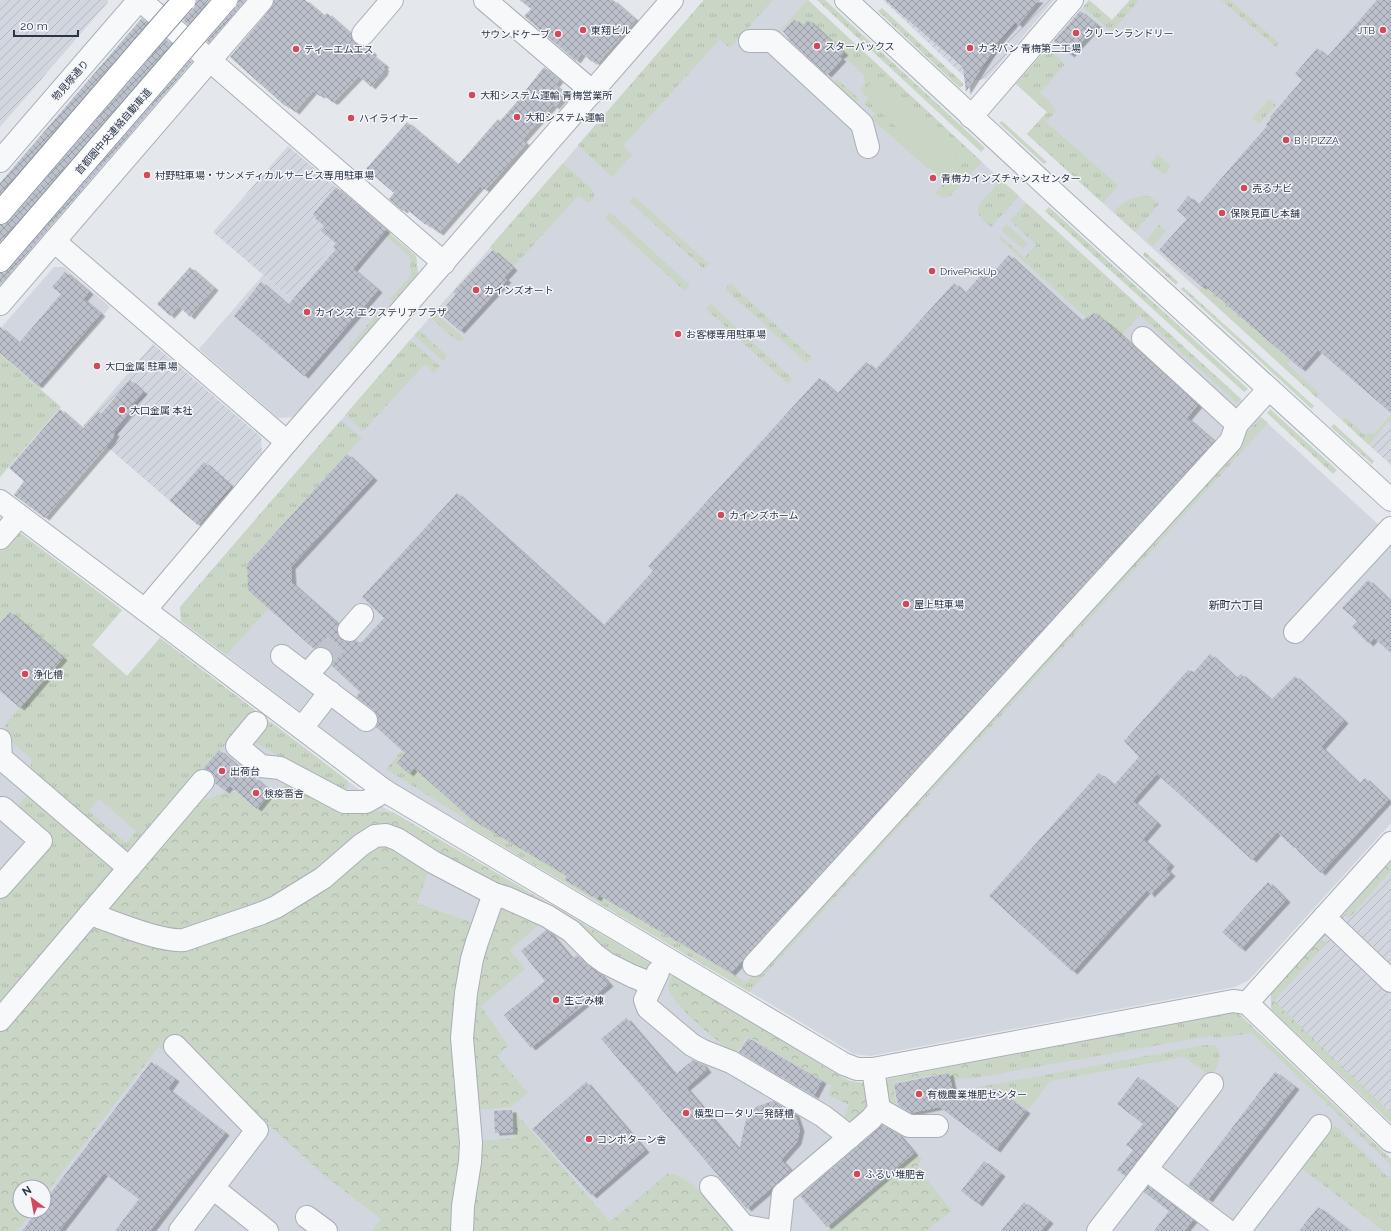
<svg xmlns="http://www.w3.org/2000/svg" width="1391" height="1231" font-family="Raleway,'Noto Sans JP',sans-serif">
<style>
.built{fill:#d2d6de;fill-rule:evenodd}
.industrial{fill:url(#industrial-furrows)}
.grass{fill:url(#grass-tufts);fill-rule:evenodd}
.forest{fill:url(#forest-crowns)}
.green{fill:#c9d6c5}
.building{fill:url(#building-cross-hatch);filter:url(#shadow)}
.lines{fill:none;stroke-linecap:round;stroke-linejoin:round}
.minor-tunnel{stroke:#bfc3cb;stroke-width:22;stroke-dasharray:22 11;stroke-linecap:butt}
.minor-casing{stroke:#a9aeb7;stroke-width:24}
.highway-casing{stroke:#8b94a3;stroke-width:24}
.minor{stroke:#f7f8fa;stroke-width:22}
.highway{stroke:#fff;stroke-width:22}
.highway-bridge-casing{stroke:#8b94a3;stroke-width:24;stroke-linecap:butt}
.highway-bridge{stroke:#fff;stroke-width:22}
.poi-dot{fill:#d1495b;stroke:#f4f6f9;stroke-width:1.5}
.labels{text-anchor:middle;stroke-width:3;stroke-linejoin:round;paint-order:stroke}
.poi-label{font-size:10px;fill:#2b3445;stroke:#f4f6f9;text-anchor:start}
.street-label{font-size:10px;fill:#2b3445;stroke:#f4f6f9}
.neighbourhood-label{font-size:11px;fill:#1d2536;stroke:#f4f6f9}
</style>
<defs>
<pattern id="industrial-furrows" width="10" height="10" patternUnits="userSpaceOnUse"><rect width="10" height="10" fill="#d2d6de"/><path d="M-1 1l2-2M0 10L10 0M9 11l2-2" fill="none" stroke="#b4b8c0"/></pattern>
<pattern id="grass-tufts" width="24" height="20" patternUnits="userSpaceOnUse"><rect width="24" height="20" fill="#c9d6c5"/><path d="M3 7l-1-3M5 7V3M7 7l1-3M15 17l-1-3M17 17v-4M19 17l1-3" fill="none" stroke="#adb8ab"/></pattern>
<pattern id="forest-crowns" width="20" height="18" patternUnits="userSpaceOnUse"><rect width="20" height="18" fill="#c9d6c5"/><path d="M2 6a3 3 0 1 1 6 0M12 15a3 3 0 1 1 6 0" fill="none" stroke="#adb8ab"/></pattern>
<pattern id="building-cross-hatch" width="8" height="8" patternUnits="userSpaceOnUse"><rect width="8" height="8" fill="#bbc0ca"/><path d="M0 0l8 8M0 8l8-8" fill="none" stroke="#989da6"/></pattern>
<filter id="shadow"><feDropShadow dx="4.5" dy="2.5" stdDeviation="0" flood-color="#0004"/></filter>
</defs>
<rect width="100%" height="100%" fill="#e4e7ec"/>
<g class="built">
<polygon points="704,0 808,0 1000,179 1391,536 1391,823 1249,980 1235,987 870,1056 854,1054 596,900 394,783 181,621 180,607"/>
<polygon points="1089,0 1112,20 1130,0 1391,0 1391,419 1369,445 1027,134 1047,112 1016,84"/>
<polygon points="363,210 416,256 418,273 294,417 278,418 199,349 263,275 289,297"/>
<polygon points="54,267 64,267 110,307 40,389 0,354 0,329"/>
<path d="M 0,518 L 122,610 L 92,645 L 127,676 L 160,638 L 378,804 L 850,1081 L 859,1083 L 865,1083 L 1237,1012 L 1391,1159 L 1391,1231 L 0,1231 ZM 20,1187 L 44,1187 L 44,1211 L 20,1211 Z"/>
</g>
<g class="industrial">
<polygon points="0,0 108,0 108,2 0,127"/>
<polygon points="883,0 1054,0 986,79 969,81"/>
<polygon points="288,146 363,210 289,297 213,232"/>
<polygon points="153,344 261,437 262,453 199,526 83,426"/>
<polygon points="1391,419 1391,465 1369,445"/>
<polygon points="1391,861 1391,1123 1271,1009 1271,993"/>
</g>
<g class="grass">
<polygon points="704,0 773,0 730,48 720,39 623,146 632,155 612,177 578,145"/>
<path d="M 808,0 L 982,162 L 950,196 C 944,199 940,198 935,193 L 945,182 L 930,168 L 928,169 L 871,118 L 875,114 L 864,103 L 868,98 L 860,90 L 865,84 L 864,75 L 808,24 L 805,28 L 793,19 L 778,35 L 776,34 Z"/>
<polygon points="817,0 825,0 985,148 981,152"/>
<polygon points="1089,0 1112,20 1130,0 1139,0 1112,32 1083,7"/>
<polygon points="1221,0 1230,0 1279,43 1276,47"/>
<polygon points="882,8 964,84 960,88 878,11"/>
<polygon points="1047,48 1065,64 1040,93 1050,102 1056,111 1046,122 1118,185 1103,203 1027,134 1047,112 1016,84"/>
<polygon points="837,79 859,99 855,104 832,83"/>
<polygon points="1269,99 1276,105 1259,124 1252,118"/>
<polygon points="1002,121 1047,162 1044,164 999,123"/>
<polygon points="1158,155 1171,166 1164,175 1150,163"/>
<polygon points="563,163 592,189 594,194 593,199 588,203 579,195 513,267 490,247"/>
<path d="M 1001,180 L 1019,196 L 991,227 C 984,221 973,214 980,203 Z"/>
<polygon points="634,196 709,264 704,269 629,201"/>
<path d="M 1150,196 L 1159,204 L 1135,232 L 1114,212 C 1125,199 1133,197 1150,196 Z"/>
<polygon points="1026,203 1241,399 1237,403 1140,315 1114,343 999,239 1001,236 1024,258 1036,245 1010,220"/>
<polygon points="1049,207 1248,389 1244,392 1045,211"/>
<polygon points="610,212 690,285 685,291 605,218"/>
<polygon points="1006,224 1028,244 1023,249 1001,230"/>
<polygon points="1159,225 1166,231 1154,245 1152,245 1147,241 1147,239"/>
<polygon points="387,231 416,256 418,273 393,302 390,299 411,275 410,257 384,234"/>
<polygon points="1145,252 1178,282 1176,285 1143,255"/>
<polygon points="730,283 812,358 807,363 725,289"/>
<polygon points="1204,285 1290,360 1287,364 1319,393 1317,398 1199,290"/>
<polygon points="1183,287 1314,406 1312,409 1181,289"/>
<polygon points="711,304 793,379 788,384 706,309"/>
<polygon points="434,312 465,339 462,341 457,341 430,317"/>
<polygon points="378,313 381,316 351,350 348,348"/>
<polygon points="419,330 445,354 446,357 444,362 414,335"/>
<polygon points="410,340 440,366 434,373 425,364 363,431 345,415"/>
<polygon points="0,354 61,407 0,477"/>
<polygon points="1270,409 1337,470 1333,474 1267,413"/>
<polygon points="1391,415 1391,419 1369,445 1342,420 1345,418 1348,419 1364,434 1375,433"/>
<polygon points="1261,417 1268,423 749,992 465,824 467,820 386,769 412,738 471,816 469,818 567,876 565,880 596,899 600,896 746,982"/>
<polygon points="341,420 362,438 247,563 248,590 269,608 226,655 181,621 180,607"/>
<polygon points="1334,424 1374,461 1372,464 1331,427"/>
<path d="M 19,532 L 122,610 L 92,645 L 127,676 L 160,638 L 255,710 L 128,858 L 31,775 L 31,759 L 7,738 L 5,725 L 63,658 L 10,612 L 0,623 L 0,553 ZM 99,799 L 136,831 L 126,843 L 89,811 Z"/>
<polygon points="271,722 348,781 346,794 254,742"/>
<polygon points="30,792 119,868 0,1008 0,897 50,839 15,809"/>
<polygon points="601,934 650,963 643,973 634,970 595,940 600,939"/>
<polygon points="1237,1012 1391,1159 1391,1165 1252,1033 1219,1038 1209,1036 969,1079 976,1073 974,1062"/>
<polygon points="174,1027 269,1125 265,1129 170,1042 162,1050 159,1047"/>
<path d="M 1205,1045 L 1214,1045 L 1219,1050 C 1220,1062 1217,1068 1211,1076 L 1184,1057 L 1050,1081 L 1028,1110 L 997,1088 L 971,1092 L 974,1088 Z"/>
<polygon points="1336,1126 1391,1180 1391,1231 1384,1231 1301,1168 1332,1128"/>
</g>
<g class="forest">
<polygon points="291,783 342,811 393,812 601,934 601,939 595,940 498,889 495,880 432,851 402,833 279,898 177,935 104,910 197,800 209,799 225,792 236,792 257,810 272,792"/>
<polygon points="385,842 429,870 417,903 479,925 466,1142 457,1231 371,1231 381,1219 320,1172 269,1125 174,1027 44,1196 44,1187 20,1187 20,1211 33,1211 17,1231 0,1231 0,1033 93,923 169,947 353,861"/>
<polygon points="1391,861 1391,871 1349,918 1346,916 1346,910"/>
<polygon points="505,903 543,921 510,950 525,969 481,1006 508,1046 497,1056 528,1093 511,1107 473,1110 468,1027 493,909"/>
<polygon points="1318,941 1324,941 1327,943 1274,1001 1391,1113 1391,1123 1271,1009 1271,993"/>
<path d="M 672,975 L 840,1076 L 850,1081 L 865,1083 C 868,1102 871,1113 850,1120 L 844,1117 L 849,1105 L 828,1095 L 832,1086 L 747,1036 L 736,1054 C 721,1045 675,1007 669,990 C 667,985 669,981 672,975 Z"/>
<path d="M 974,1062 L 976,1073 L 969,1079 L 964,1078 L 954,1080 C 956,1090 953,1097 945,1103 L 939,1074 L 893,1083 L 897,1110 L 889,1107 L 885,1080 Z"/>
<path d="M 514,1111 L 610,1222 L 668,1173 C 697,1179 715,1210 733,1231 L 467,1231 L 476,1141 L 516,1138 Z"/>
<polygon points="916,1154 922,1159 917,1167 952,1211 926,1231 827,1231"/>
</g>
<polygon class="green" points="874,80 957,155 939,174 897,136 901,131 870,103 874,98 865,89"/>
<g class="building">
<polygon points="196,0 209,0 188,25 183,20 194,8"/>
<polygon points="238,0 246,0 209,43 207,41 235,8"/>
<polygon points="274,0 305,0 324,16 327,13 351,34 351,39 355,43 360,46 365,46 373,53 371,54 385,65 383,67 385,69 383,71 384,72 371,87 359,76 334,102 332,102 322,94 320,96 313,91 295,112 286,105 285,106 230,57 271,8"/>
<polygon points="520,0 613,0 636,20 597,64 593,61 592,62 582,53 576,61 524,16 531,9"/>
<polygon points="885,0 1039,0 1018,25 1015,22 998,42 966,92 963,67"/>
<polygon points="1377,0 1391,0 1391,413 1318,350 1301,369 1204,285 1202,287 1159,250 1187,219 1177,210 1188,196 1198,205 1267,126 1266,125 1271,118 1270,117 1302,80 1295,74 1317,48 1327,57"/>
<polygon points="1080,11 1097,25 1070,55 1054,41"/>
<polygon points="142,18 147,23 0,194 0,183"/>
<polygon points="794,19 802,27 808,20 844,53 839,57 842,59 827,75 788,39 789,38 783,31"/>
<polygon points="166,39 171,44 0,242 0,225 4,225 9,221"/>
<polygon points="190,60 192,62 0,285 0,273 4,273 9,269"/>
<polygon points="544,67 559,80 555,85 566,94 555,107 553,105 522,140 526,144 491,184 485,190 480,186 439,233 427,224 426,225 405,208 403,211 389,199 394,193 366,169 407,122 458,165 498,119 500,121 515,104"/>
<polygon points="336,187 386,230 353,269 378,290 304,376 234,316 261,282 288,305 336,249 333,247 336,243 321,231 325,227 315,218 316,216 313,214"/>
<polygon points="493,250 513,268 504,278 507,280 460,331 440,313 456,294 453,292"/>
<polygon points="1009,255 1081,321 1094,313 1111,326 1156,367 1198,405 1187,418 1214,441 731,973 599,895 597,899 565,880 567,876 471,819 414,768 409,774 397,763 405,753 376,727 378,721 377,715 374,710 356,697 360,692 331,665 333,661 333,655 329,650 323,647 317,647 314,649 248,590 247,564 347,454 373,478 291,567 292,583 338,624 337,628 337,634 341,640 347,642 356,640 360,644 384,618 362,597 457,493 603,626 653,571 648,566 819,378 837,394 866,362 875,370 954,283 965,293 982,274 988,278"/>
<polygon points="190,267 214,288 190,317 179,306 170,316 157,304"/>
<polygon points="65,272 89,292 83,299 101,314 38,386 0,353 0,327 19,343 61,294 52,287"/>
<polygon points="130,380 143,392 132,404 134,406 113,432 115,434 112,439 112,440 45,518 14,495 24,481 9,468 60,409 83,429 99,412 101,414"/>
<polygon points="204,462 231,486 198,525 170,501"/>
<polygon points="1368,580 1391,602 1391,653 1374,638 1369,644 1352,627 1357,621 1342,608"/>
<polygon points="10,612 63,658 20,708 0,691 0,623"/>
<polygon points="1210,654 1236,678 1241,674 1271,700 1295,676 1344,721 1321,747 1359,784 1365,778 1388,800 1321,873 1297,850 1300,846 1294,848 1277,832 1252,860 1157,774 1133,801 1157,823 1143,839 1170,864 1166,869 1171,874 1150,895 1147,890 1073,972 989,896 1099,773 1114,785 1139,757 1124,741 1188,670 1194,672"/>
<polygon points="219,750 253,779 254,777 271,792 257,809 230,786 225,791 215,783 215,776 211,772 203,769"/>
<polygon points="1268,882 1286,900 1241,949 1222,932"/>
<polygon points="546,930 550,933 572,959 577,955 588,965 600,974 609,984 531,1048 504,1015 545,981 521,951"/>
<polygon points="626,1018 675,1075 693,1060 702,1064 707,1070 686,1088 739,1150 747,1116 758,1106 773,1101 795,1114 800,1129 797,1142 781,1160 791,1171 747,1209 601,1039"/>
<polygon points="748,1038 822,1081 814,1096 739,1052"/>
<polygon points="151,1062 175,1079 168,1089 225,1133 150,1231 115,1231 139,1199 104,1173 59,1231 22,1231 37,1211 44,1211 44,1202"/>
<polygon points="1275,1072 1295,1087 1208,1200 1188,1185"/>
<polygon points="949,1073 954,1096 996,1089 1026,1111 996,1150 940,1107 911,1113 898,1105 894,1084"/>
<polygon points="1138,1077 1177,1108 1125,1176 1117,1170 1133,1150 1126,1145 1143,1124 1117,1104"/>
<polygon points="586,1082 645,1150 592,1196 532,1129"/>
<polygon points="512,1110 513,1132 495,1133 494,1111"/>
<polygon points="882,1125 898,1134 914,1153 827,1227 800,1196"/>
<polygon points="984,1161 1001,1174 978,1204 961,1191"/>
<polygon points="1148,1186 1193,1220 1184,1231 1154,1231 1169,1211 1144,1192"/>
<polygon points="1024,1202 1049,1221 1041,1231 1001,1231"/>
<polygon points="1318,1207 1350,1231 1299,1231"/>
</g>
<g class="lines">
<polyline class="minor-tunnel" points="321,659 349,630"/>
<g class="minor-casing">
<g id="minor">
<polyline points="140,0 444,263"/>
<polyline points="485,0 593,92"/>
<polyline points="846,0 1063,201 1391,500"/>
<polyline points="363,34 392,0"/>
<polyline points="750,41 772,41 862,124 868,147"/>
<polyline points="971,117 1072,0"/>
<polyline points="0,161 139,0"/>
<polyline points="54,241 287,442"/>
<polyline points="0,304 262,0"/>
<polyline points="1143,338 1237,424 1269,389"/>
<polyline points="0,501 145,610 287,442 672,0"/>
<polyline points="0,538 19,516"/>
<polyline points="145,610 385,791 844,1064 857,1069 873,1069 1233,1001 1247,1003 1391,1141"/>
<polyline points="349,630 362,615"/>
<polyline points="1295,632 1391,528"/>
<polyline points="282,656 366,720"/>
<polyline points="307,675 321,659"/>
<polyline points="256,723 237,746 261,766 280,768 344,802 366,802 385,791"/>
<polyline points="302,728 330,692"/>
<polyline points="0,740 1,758 129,868 0,1020"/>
<polyline points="129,868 203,781"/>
<polyline points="0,887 41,841 3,808"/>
<path d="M 90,914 C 115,922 159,942 184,940 L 262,913 L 276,907 L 323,878 L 361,845 L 375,836 L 386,835 L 397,839 L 433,862 L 494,894 L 507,898 L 547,916 L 571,931 L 595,955 L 606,963 L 632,976 L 652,984"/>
<polyline points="1324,917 1391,981"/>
<polyline points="754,965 1231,441 1237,424"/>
<polyline points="658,972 645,1000 648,1008 692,1045 703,1051 731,1062 823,1116 850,1137"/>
<polyline points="1247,1003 1391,843"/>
<polyline points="175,1046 257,1130 180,1231"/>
<polyline points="879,1109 909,1126 937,1126"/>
<polyline points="1146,1169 1228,1231"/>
<polyline points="711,1187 744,1226 773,1231"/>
<polyline points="213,1188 267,1231"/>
<polyline points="307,1217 326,1231"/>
<polyline points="462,1231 463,1206 470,1162 471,1143 462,1038 466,993 472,959 477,942 494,894"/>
<polyline points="779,1231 783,1194 871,1119 879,1109 873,1069"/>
<polyline points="1098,1231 1212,1084"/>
<polyline points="1241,1231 1243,1226 1320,1126"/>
</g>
</g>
<g class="highway-casing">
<g id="highway">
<polyline points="0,213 143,47"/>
<polyline points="0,261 167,68"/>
</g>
</g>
<use href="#minor" class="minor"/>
<use href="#highway" class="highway"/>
<g class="highway-bridge-casing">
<g id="highway-bridge">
<polyline points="143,47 184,0"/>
<polyline points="167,68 226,0"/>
</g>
</g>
<use href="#highway-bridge" class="highway-bridge"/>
</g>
<g class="poi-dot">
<circle cx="583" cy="30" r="4"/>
<circle cx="1383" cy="30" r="4"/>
<circle cx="1076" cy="33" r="4"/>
<circle cx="558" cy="34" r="4"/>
<circle cx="817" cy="46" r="4"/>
<circle cx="970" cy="48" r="4"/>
<circle cx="296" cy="49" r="4"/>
<circle cx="472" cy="95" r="4"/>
<circle cx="517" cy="117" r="4"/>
<circle cx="351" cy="118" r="4"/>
<circle cx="1286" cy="140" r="4"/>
<circle cx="147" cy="175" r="4"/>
<circle cx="933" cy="178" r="4"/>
<circle cx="1244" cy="188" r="4"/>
<circle cx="1222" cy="213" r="4"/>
<circle cx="932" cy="271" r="4"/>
<circle cx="476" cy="290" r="4"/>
<circle cx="307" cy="312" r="4"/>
<circle cx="678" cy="334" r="4"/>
<circle cx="97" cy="366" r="4"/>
<circle cx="122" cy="410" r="4"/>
<circle cx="721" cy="515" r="4"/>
<circle cx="906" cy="604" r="4"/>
<circle cx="25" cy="674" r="4"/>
<circle cx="222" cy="771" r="4"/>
<circle cx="256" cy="793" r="4"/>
<circle cx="556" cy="1000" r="4"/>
<circle cx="919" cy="1094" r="4"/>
<circle cx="686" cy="1113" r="4"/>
<circle cx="589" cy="1139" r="4"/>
<circle cx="857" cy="1174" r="4"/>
</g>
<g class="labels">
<g class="poi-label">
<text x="591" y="34">東翔ビル</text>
<text x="1375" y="34" text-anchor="end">JTB</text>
<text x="1084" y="37">クリーンランドリー</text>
<text x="550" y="38" text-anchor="end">サウンドケーブ</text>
<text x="825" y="50">スターバックス</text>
<text x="978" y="52">カネバン 青梅第二工場</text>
<text x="304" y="53">ティーエムエス</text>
<text x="480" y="99">大和システム運輸 青梅営業所</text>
<text x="525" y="121">大和システム運輸</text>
<text x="359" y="122">ハイライナー</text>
<text x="1294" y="144">B：PIZZA</text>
<text x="155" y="179">村野駐車場・サンメディカルサービス専用駐車場</text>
<text x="941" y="182">青梅カインズチャンスセンター</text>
<text x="1252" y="192">売るナビ</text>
<text x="1230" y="217">保険見直し本舗</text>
<text x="940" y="275">DrivePickUp</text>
<text x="484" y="294">カインズオート</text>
<text x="315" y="316">カインズ エクステリアプラザ</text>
<text x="686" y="338">お客様専用駐車場</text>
<text x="105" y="370">大口金属 駐車場</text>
<text x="130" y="414">大口金属 本社</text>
<text x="729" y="519">カインズホーム</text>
<text x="914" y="608">屋上駐車場</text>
<text x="33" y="678">浄化槽</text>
<text x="230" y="775">出荷台</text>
<text x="264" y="797">検疫畜舎</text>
<text x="564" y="1004">生ごみ棟</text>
<text x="927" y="1098">有機農業堆肥センター</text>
<text x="694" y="1117">横型ロータリー発酵槽</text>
<text x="597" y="1143">コンポターン舎</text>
<text x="865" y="1178">ふるい堆肥舎</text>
</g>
<g class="street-label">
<text transform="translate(70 80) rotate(-49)" y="4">物見塚通り</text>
<text transform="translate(113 131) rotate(-49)" y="4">首都圏中央連絡自動車道</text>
</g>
<g class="neighbourhood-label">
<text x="1236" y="609">新町六丁目</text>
</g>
</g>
<g transform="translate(32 1199) rotate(328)"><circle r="19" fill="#f4f6f9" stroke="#a4a8b1"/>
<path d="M0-3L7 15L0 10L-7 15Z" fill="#d1495b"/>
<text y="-6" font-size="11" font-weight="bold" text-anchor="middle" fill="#2b3445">N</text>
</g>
<path d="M14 30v6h64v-6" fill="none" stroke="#2b3445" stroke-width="2"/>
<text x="20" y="30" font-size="12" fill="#2b3445" stroke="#f4f6f9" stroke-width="3" paint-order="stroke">20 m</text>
</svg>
